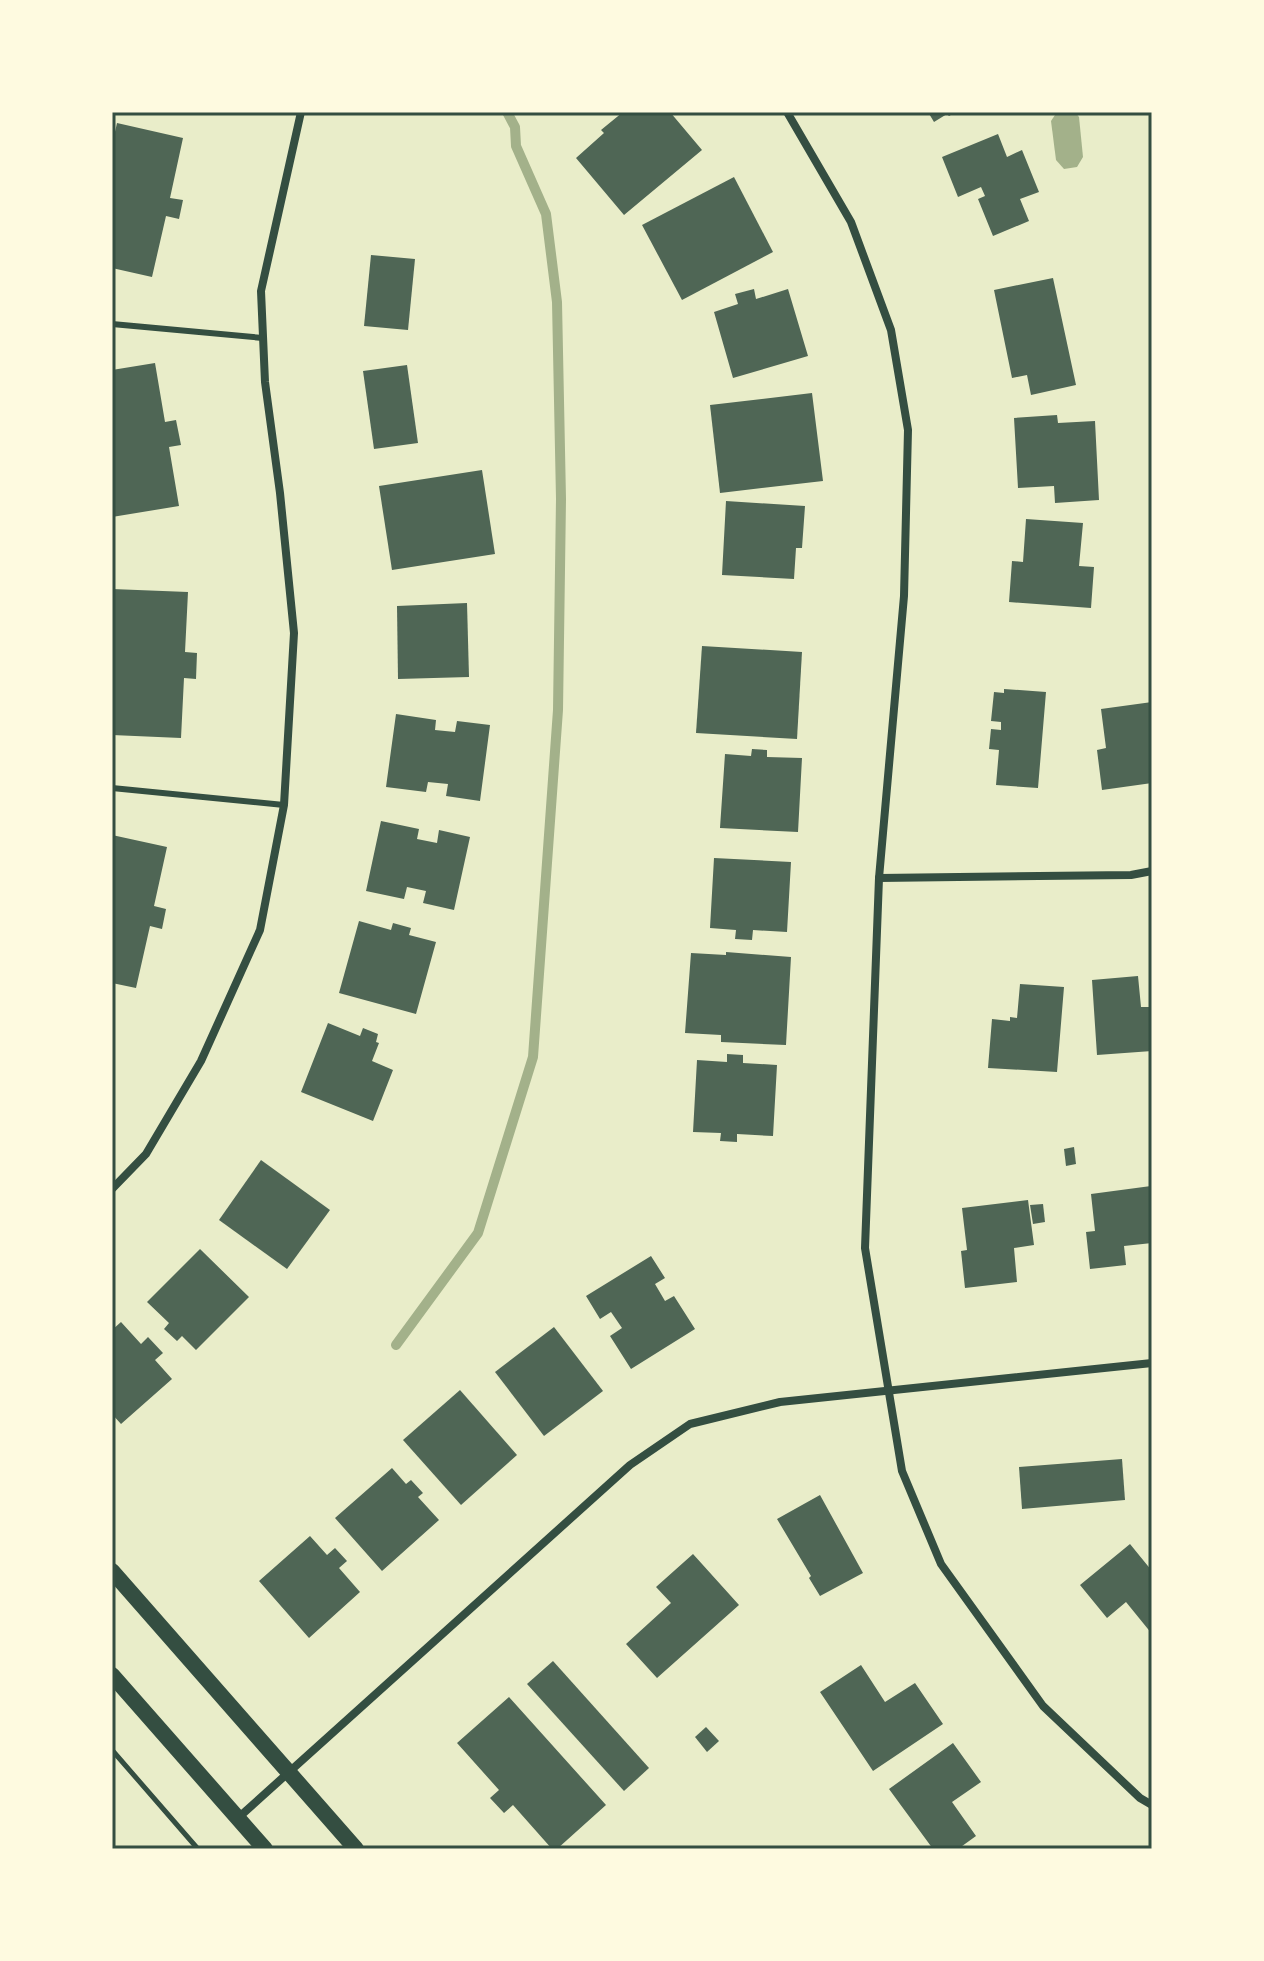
<svg xmlns="http://www.w3.org/2000/svg" width="1264" height="1961" font-family="Quicksand,sans-serif">
<style>
.water{fill:#a3b18a}
.lines{fill:none;stroke-linecap:round;stroke-linejoin:round}
.stream{stroke:#a3b18a;stroke-width:10}
.building{fill:#4f6655}
.path{stroke:#344e41;stroke-width:5}
.service{stroke:#344e41;stroke-width:6}
.minor{stroke:#344e41;stroke-width:8}
.secondary{stroke:#344e41;stroke-width:16}
.neatline{fill:none;stroke:#344e41;stroke-width:3}
</style>
<rect width="100%" height="100%" fill="#e9edc9"/>
<polygon class="water" points="1057,112 1075,112 1079,117 1083,157 1077,167 1064,169 1056,160 1051,121"/>
<g class="lines">
<polyline class="stream" points="396,1345 478,1233 533,1057 558,710 561,499 557,302 546,214 516,146 515,127 507,112"/>
</g>
<g class="building">
<polygon points="623,112 670,112 702,150 624,215 576,158 604,133 601,130"/>
<polygon points="928,112 956,112 949,116 947,114 934,122"/>
<polygon points="117,123 183,138 170,198 183,200 179,219 166,216 152,277 112,268 112,145"/>
<polygon points="998,134 1007,157 1022,150 1039,192 1020,199 1029,221 993,236 978,199 985,196 981,187 958,197 942,157"/>
<polygon points="734,177 773,252 682,300 642,225"/>
<polygon points="371,255 415,259 408,330 364,326"/>
<polygon points="1053,278 1076,385 1031,395 1027,375 1012,378 994,290"/>
<polygon points="754,289 756,299 788,289 808,356 733,378 714,312 738,304 735,294"/>
<polygon points="155,363 165,422 176,420 181,445 169,447 179,506 112,517 112,370"/>
<polygon points="407,365 418,443 374,449 363,371"/>
<polygon points="812,393 823,481 720,493 710,405"/>
<polygon points="1057,415 1058,423 1095,421 1099,500 1055,503 1054,486 1018,488 1014,418"/>
<polygon points="482,470 495,554 392,570 379,486"/>
<polygon points="726,501 805,506 802,548 796,548 794,579 722,575"/>
<polygon points="1026,519 1083,523 1079,566 1094,567 1091,608 1009,602 1012,561 1023,562"/>
<polygon points="112,589 188,592 185,652 197,653 196,679 184,678 181,738 112,735"/>
<polygon points="467,603 469,677 398,679 397,606"/>
<polygon points="702,646 802,652 797,739 696,733"/>
<polygon points="1004,689 1046,692 1038,788 996,785 999,750 989,749 991,729 1001,730 1001,722 991,721 994,692 1004,693"/>
<polygon points="1152,702 1152,783 1102,790 1097,750 1106,748 1101,709"/>
<polygon points="396,714 436,720 435,730 455,732 457,721 490,725 480,801 446,796 448,784 428,782 426,792 386,787"/>
<polygon points="752,749 767,750 767,757 802,758 798,832 720,828 725,754 751,756"/>
<polygon points="381,821 419,829 417,839 437,843 439,830 470,837 454,910 423,903 426,891 407,887 404,899 366,891"/>
<polygon points="112,835 167,847 154,906 166,909 162,929 150,926 136,988 112,983"/>
<polygon points="714,858 791,862 787,932 753,930 752,940 735,939 736,930 710,928"/>
<polygon points="359,921 391,930 393,923 411,928 409,935 436,942 416,1014 339,993"/>
<polygon points="726,952 791,957 786,1045 721,1042 721,1035 685,1033 691,953 726,955"/>
<polygon points="1138,976 1141,1007 1152,1007 1152,1051 1097,1055 1092,980"/>
<polygon points="1020,984 1064,987 1057,1072 988,1068 992,1019 1010,1021 1010,1017 1017,1018"/>
<polygon points="328,1023 360,1036 363,1028 378,1034 376,1042 379,1043 372,1061 393,1070 373,1121 301,1092"/>
<polygon points="727,1054 743,1055 743,1063 777,1065 773,1136 737,1134 737,1142 720,1141 721,1133 693,1132 697,1060 727,1062"/>
<polygon points="1074,1147 1076,1164 1066,1166 1064,1149"/>
<polygon points="261,1160 330,1210 287,1269 219,1220"/>
<polygon points="1151,1186 1152,1243 1124,1246 1126,1265 1090,1269 1086,1232 1095,1231 1091,1194"/>
<polygon points="1028,1200 1034,1245 1014,1248 1017,1282 965,1288 961,1251 967,1250 962,1208"/>
<polygon points="1043,1204 1045,1222 1033,1224 1030,1205"/>
<polygon points="200,1249 249,1297 196,1350 182,1336 177,1341 164,1329 169,1323 147,1302"/>
<polygon points="651,1256 665,1278 655,1284 665,1301 674,1296 695,1329 631,1369 610,1336 622,1328 611,1312 600,1319 586,1296"/>
<polygon points="121,1322 141,1344 148,1337 163,1353 155,1360 172,1379 121,1424 112,1414 112,1330"/>
<polygon points="554,1327 603,1391 544,1436 495,1372"/>
<polygon points="460,1390 517,1455 461,1505 403,1440"/>
<polygon points="1122,1459 1125,1500 1022,1509 1019,1467"/>
<polygon points="392,1468 406,1484 411,1480 423,1493 418,1497 439,1520 382,1571 335,1518"/>
<polygon points="820,1495 863,1573 820,1596 809,1578 811,1576 777,1519"/>
<polygon points="310,1536 327,1555 335,1548 347,1561 339,1568 360,1592 309,1638 259,1581"/>
<polygon points="1130,1544 1152,1571 1152,1634 1126,1602 1107,1618 1080,1585"/>
<polygon points="693,1554 739,1605 657,1678 626,1644 671,1603 656,1587"/>
<polygon points="553,1661 649,1768 624,1791 527,1684"/>
<polygon points="861,1665 885,1702 915,1683 943,1724 873,1771 820,1692"/>
<polygon points="509,1697 606,1805 557,1849 552,1849 513,1805 504,1813 490,1798 499,1790 457,1743"/>
<polygon points="706,1727 719,1741 707,1752 695,1737"/>
<polygon points="953,1743 981,1782 952,1802 976,1836 958,1849 933,1849 889,1789"/>
</g>
<g class="lines">
<polyline class="path" points="112,1750 198,1849"/>
<g class="service">
<polyline points="112,324 263,338"/>
<polyline points="112,788 284,805"/>
</g>
<g class="minor">
<polyline points="787,112 851,222 891,330 908,430 904,596 879,878 865,1248 902,1471 941,1564 1043,1706 1140,1798 1152,1805"/>
<polyline points="879,878 1131,875 1152,871"/>
<polyline points="112,1189 146,1154 201,1061 260,930 284,805 294,633 280,493 265,382 261,291 301,112"/>
<polyline points="238,1818 630,1465 690,1424 780,1402 1152,1363"/>
</g>
<g class="secondary">
<polyline points="112,1571 356,1849"/>
<polyline points="112,1675 265,1849"/>
</g>
</g>
<rect width="1264" height="1961" fill="none" stroke="#fefae0" stroke-width="228"/>
<rect x="114" y="114" width="1036" height="1733" class="neatline"/>
</svg>
